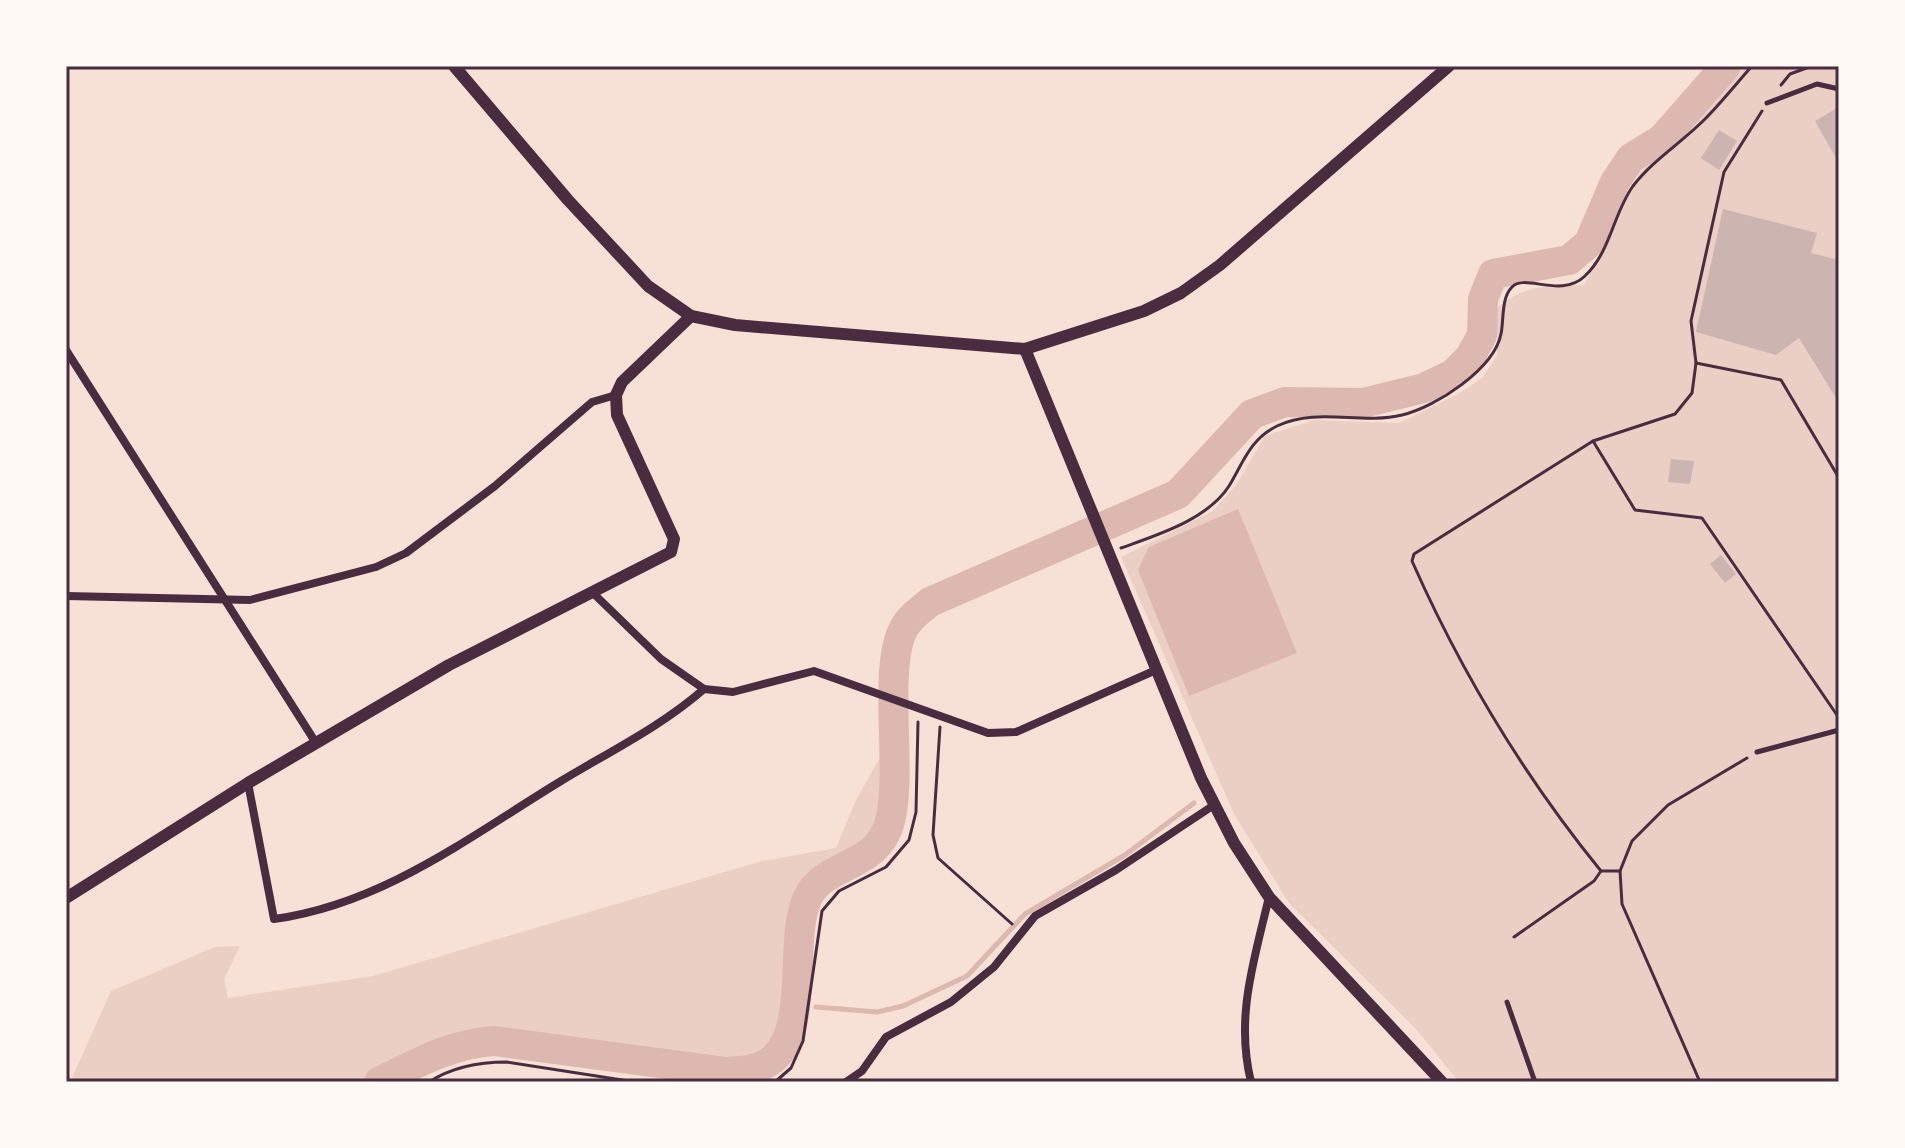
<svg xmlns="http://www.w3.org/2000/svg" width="1905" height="1148" font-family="'DM Sans',sans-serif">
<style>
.green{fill:#ebcfc5}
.water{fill:#dcb8b0}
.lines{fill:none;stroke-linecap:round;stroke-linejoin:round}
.stream{stroke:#dcb8b0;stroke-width:5}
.river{stroke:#dcb8b0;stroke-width:30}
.building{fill:#ccb4b1}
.path{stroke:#4a2c40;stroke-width:3}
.service{stroke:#4a2c40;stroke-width:5}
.minor{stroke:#4a2c40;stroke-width:8}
.tertiary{stroke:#4a2c40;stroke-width:12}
.neatline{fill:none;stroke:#4a2c40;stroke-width:3}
</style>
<rect width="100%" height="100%" fill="#f7e1d7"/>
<g class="green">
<path d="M 1747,66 L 1839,66 L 1839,1082 L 1459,1082 L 1416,1029 L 1289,903 L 1235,816 L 1121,557 L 1213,511 L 1236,485 L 1265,436 L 1314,420 L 1399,423 L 1460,393 L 1483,377 L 1497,355 L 1497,308 C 1525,284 1548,286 1584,285 L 1641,171 Z"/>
<polygon points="883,752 883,793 869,847 804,887 789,982 775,1039 732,1068 493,1035 461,1037 436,1046 363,1082 70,1082 111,991 215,947 240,946 224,979 228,998 373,976 762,861 836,848 856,800"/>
</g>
<polygon class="water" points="1238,509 1297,653 1189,696 1138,570 1149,547"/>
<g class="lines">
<g class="stream">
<polyline points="816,1007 877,1012 903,1006 967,976 1025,914 1125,855 1194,803"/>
<polyline points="794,1010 800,1009"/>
</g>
<path class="river" d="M 379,1082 C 417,1063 451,1044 494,1041 L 726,1072 C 740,1071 755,1071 767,1063 C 813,1037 787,940 808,897 C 825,862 878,869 890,821 C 903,771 882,667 904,628 C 910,617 920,610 930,602 L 1178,494 L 1252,414 L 1285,402 L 1363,403 L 1424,388 L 1453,374 L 1470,357 L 1482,335 L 1483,299 L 1493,274 L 1569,260 L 1589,243 L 1615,182 L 1631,158 L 1662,139 L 1726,66"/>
</g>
<g class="building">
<polygon points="1839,107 1839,163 1815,121"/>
<polygon points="1719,130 1737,141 1719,170 1701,158"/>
<polygon points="1723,209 1817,233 1811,253 1839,260 1839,403 1799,338 1776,355 1696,332"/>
<polygon points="1671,459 1694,461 1690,484 1668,482"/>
<polygon points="1721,555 1736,574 1725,583 1710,564"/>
</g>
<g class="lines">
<g class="path">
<polyline points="1781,85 1790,74 1812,66"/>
<polyline points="1762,111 1724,172 1691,321 1696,363 1692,393 1675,414 1593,441 1635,510 1702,518 1839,718"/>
<polyline points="1696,363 1781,380 1839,478"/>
<path d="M 1593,441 L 1414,554 L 1412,561 C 1462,674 1523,775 1601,871 L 1620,871"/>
<path d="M 1121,548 C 1157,535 1207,520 1229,486 C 1243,463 1250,439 1277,426 C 1317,407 1361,425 1402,415 C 1436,407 1494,369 1501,334 C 1504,320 1501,298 1512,287 C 1525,273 1561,299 1585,276 C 1611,251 1613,214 1633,186 C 1653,160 1681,143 1704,120 C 1721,103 1736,84 1752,66"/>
<polyline points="940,727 933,835 938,858 1012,924"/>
<polyline points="1514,937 1594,881 1601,871"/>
<path d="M 429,1082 C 452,1067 480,1062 507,1062 L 635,1082"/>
<polyline points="775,1082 791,1068 803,1041 822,911 839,891 886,867 909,840 916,812 918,722"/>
<polyline points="1700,1082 1622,904 1620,871 1632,841 1668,805 1747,758"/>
</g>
<g class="service">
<polyline points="1767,103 1817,84 1839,89"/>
<polyline points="1757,752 1839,730"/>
<polyline points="1507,1002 1535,1082"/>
</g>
<g class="minor">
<polyline points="66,350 316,743"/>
<polyline points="593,593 661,659 704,689 733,692 814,671 988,733 1016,732 1156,670"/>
<polyline points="66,596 250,600 376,567 406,553 495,486 592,402 616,395"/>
<path d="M 248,783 L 274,919 C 383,904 469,837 561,781 C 609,752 662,726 704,689"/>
<polyline points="846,1082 862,1071 886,1037 951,1002 994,967 1035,916 1116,870 1214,805"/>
<path d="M 1251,1082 C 1235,1017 1254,961 1269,897"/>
</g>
<g class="tertiary">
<polyline points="454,66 568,200 648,286 691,316 735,325 1025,349 1144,311 1181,293 1220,265 1449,66"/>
<polyline points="1025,349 1201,778 1234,843 1269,897 1442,1082"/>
<polyline points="66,898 248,783 449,665 671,552 674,539 617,415 616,395 622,382 691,316"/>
</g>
</g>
<rect width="1905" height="1148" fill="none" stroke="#fffaf5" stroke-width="136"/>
<rect x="68" y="68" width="1769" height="1012" class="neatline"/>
</svg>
